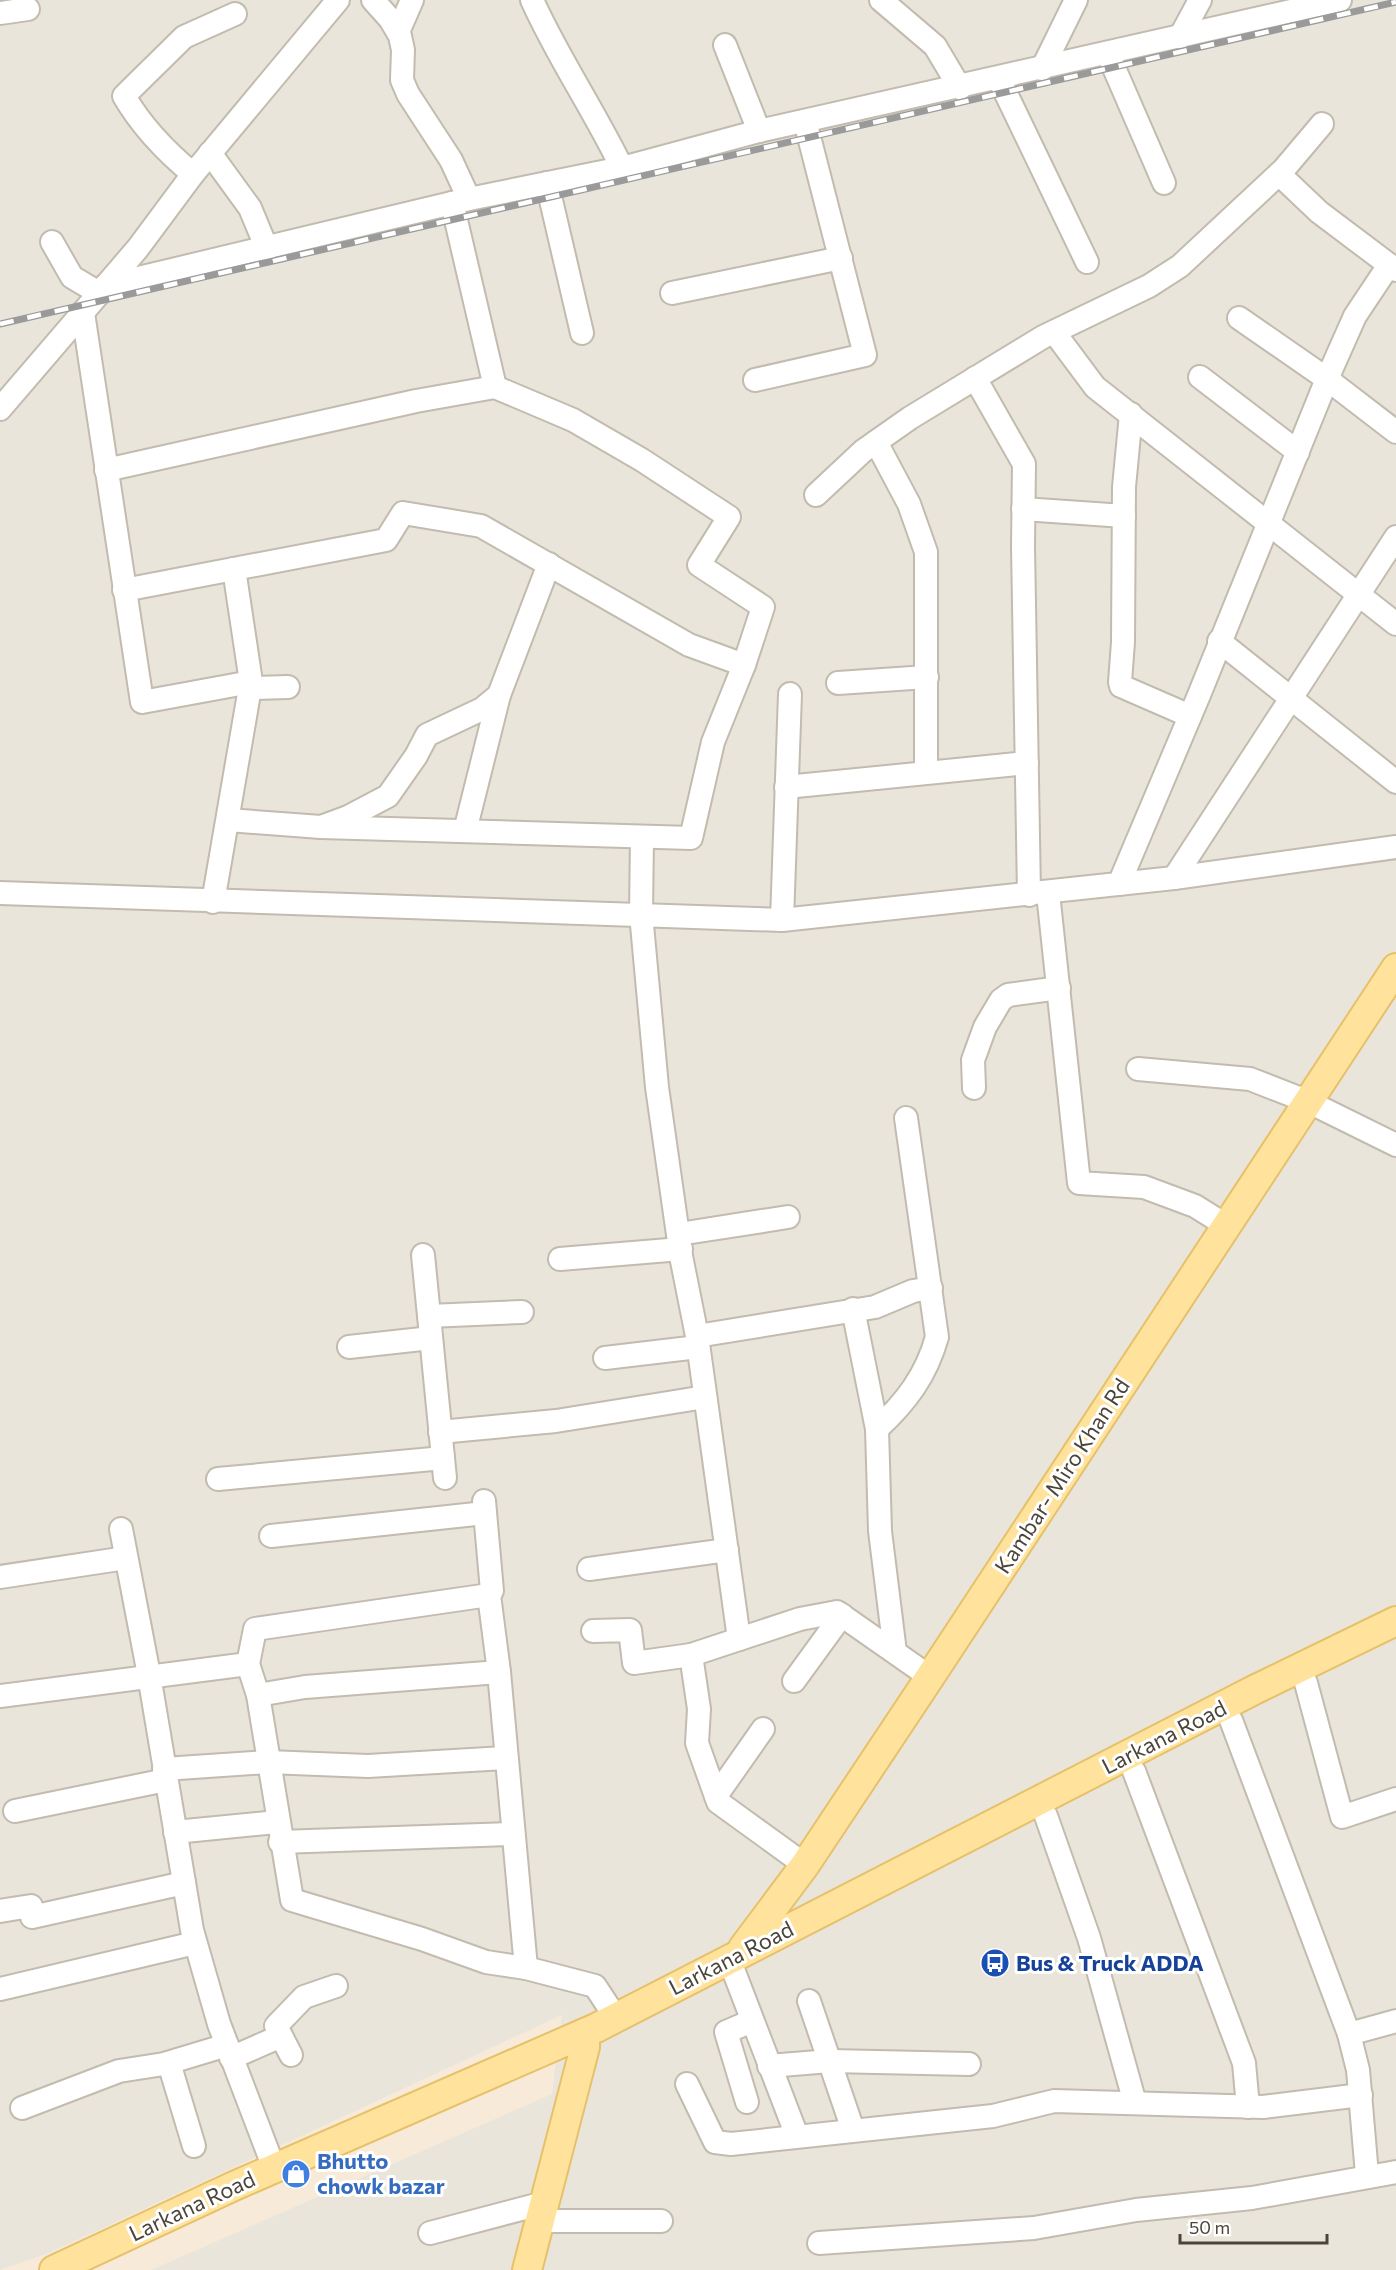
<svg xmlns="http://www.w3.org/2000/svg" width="1396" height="2270" font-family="Commissioner,sans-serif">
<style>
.residential{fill:#eae5da}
.commercial{fill:#f7ead8}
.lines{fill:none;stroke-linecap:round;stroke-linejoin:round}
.minor-casing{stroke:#c2bbae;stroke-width:26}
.major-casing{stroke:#e6c16a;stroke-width:32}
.minor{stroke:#fff;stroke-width:22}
.major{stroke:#ffe39c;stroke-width:28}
.rail-casing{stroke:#9a9a9a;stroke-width:7}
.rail{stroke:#fff;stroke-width:4.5;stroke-dasharray:14;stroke-linecap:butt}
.labels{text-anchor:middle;stroke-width:6;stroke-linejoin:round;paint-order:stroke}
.street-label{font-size:22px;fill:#4b4439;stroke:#fff}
.transit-label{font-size:22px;font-weight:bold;fill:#164399;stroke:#fff;text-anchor:start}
.shop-label{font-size:22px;font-weight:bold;fill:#366cbe;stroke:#fff;text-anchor:start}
</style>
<rect width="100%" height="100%" fill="#f6f3ec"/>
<rect class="residential" x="0" y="0" width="1396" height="2270"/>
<polygon class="commercial" points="562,2015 552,2094 151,2270 0,2270 49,2253"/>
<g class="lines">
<g class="minor-casing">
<g id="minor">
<polyline points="373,0 390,19 400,36 403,50 402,80 408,94 451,160 469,199"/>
<path d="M 532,0 C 558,58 594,110 622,168"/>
<polyline points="881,0 935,46 960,88"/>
<polyline points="0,13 28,9"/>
<polyline points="398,32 412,0"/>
<polyline points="1180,37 1200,0"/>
<polyline points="725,45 759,131"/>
<polyline points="1108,54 1164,183"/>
<polyline points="1042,69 1076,0"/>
<polyline points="999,79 1087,262"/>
<polyline points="210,153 250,208 267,249"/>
<path d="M 193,174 C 165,151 142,127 124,96 L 184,37 L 235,14"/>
<polyline points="1279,174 1319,212 1396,270"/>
<polyline points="547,183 582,333"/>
<polyline points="452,203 495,387"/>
<polyline points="52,242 72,277 99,293"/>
<polyline points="105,286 469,199 622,168 759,131 1340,0"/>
<polyline points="672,293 841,258"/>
<polyline points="83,313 142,702 251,682"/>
<polyline points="1239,318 1327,379 1396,432"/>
<polyline points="1054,332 1095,387 1396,624"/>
<polyline points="1200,377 1298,452"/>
<polyline points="975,378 1024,464 1023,546 1029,895"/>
<polyline points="755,380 865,355 805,121"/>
<polyline points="0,409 138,248 193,174 338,0"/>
<polyline points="1131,414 1124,487 1123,642 1120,682 1121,686 1190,716"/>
<polyline points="876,442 909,504 926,552 926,772"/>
<polyline points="106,470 416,401 495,387 573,420 642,460 729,517 699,565 763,607 744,665 713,742 691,838 321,827"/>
<polyline points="816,495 863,451 910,418 1043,337 1149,286 1180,266 1284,169 1322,124"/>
<polyline points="1023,509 1124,516"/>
<polyline points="124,590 386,540 403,513 481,526 689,645 744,665"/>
<polyline points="1219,641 1396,782"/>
<polyline points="838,683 927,677"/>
<polyline points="250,688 288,687"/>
<polyline points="786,787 1027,763"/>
<polyline points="228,820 321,827 348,817 388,796 416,756 427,735 482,709 499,695 549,564"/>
<polyline points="465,831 499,695"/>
<polyline points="642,837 641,914 657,1087 681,1256 697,1336 739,1639"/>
<polyline points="1174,878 1396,537"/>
<polyline points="1119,884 1199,695 1327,379 1355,316 1389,265"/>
<polyline points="0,893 782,920 1174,878 1396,847"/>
<polyline points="1048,893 1079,1183 1144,1187 1195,1206 1227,1226"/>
<polyline points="213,902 251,682 234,569"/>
<polyline points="782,920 790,694"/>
<polyline points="1138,1069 1250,1079 1309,1102 1396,1145"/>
<polyline points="974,1088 973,1060 985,1027 1001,1000 1008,995 1059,988"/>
<polyline points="679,1234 788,1217"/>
<polyline points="423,1255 445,1478"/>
<polyline points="560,1259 681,1249"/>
<polyline points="853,1309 877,1429 880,1531 895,1652"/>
<polyline points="429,1316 522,1312"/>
<polyline points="697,1336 875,1307 913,1291 931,1288"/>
<polyline points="349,1347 431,1338"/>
<polyline points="605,1358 698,1347"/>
<path d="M 877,1429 C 906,1402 926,1376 937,1337 L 906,1118"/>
<polyline points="440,1432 556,1421 705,1397"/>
<polyline points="218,1479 443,1458"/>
<polyline points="484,1501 492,1591 489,1595 499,1672 526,1968 595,1986 616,2018"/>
<polyline points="121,1529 149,1675 192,1930 219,2024 274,2168"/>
<polyline points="271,1536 485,1513"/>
<polyline points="589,1569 727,1550"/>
<polyline points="0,1577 126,1558"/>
<polyline points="489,1595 255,1629 248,1664 258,1695 292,1900 422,1939 486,1962 526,1968"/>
<polyline points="593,1631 630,1630 634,1663 691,1655 800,1619 837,1612 930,1677"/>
<polyline points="691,1655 699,1709 697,1743 718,1802 805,1865"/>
<polyline points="794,1681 842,1615"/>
<polyline points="1306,1683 1342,1817 1396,1799"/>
<polyline points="258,1695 305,1687 499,1672"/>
<polyline points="0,1696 248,1664"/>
<polyline points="1231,1720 1349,2034 1358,2070 1367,2175"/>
<polyline points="164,1769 268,1762 368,1766 505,1758"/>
<polyline points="1134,1771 1244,2063 1248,2107"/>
<polyline points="716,1796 763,1729"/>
<polyline points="15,1811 166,1780"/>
<polyline points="1046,1816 1089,1938 1135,2103"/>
<polyline points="175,1832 277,1822"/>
<polyline points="280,1842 512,1834"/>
<polyline points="0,1911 31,1906 32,1917 184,1883"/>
<polyline points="734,1972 797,2136"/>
<polyline points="0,1989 195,1943"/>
<polyline points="809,2001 853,2130"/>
<polyline points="1349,2034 1396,2021"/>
<polyline points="291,2055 276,2026 304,1997 336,1986"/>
<polyline points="231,2058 281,2036"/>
<polyline points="169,2063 194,2146"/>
<polyline points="769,2066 830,2061 969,2064"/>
<polyline points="687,2084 715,2142 731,2144 993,2116 1054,2101 1263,2107 1361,2095"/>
<polyline points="747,2102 726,2032 752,2021"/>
<polyline points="22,2108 119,2071 164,2064 227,2045"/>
<polyline points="539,2221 661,2221"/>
<polyline points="430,2233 544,2203"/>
<polyline points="819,2243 1034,2228 1136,2210 1252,2198 1396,2172"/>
</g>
</g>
<g class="major-casing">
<g id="major">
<polyline points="743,1948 805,1865 930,1677 1396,968"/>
<polyline points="54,2270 234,2186 596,2028 1254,1690 1396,1621"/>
<polyline points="527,2270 585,2047 585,2033"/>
</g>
</g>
<use href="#minor" class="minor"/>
<use href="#major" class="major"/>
<g class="rail-casing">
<polyline id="rail" points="0,324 1396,2"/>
</g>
<use href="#rail" class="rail"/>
</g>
<defs>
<g id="bus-disc" transform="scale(1.5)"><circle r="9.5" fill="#1a4fb4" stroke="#fff"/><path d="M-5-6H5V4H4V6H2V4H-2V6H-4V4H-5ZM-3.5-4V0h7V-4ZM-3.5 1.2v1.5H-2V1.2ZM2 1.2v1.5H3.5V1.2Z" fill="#fff"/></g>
<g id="shop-disc" transform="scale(1.5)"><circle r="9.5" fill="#3f7fe0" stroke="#fff"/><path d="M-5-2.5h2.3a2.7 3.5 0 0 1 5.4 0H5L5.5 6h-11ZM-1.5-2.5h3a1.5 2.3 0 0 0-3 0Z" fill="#fff"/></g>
</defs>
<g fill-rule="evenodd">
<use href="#bus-disc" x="995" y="1963"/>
<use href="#shop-disc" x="296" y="2174"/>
</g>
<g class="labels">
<g class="street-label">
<text transform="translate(1062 1476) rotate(-57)" y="8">Kambar- Miro Khan Rd</text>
<text transform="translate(1164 1737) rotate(-27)" y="8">Larkana Road</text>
<text transform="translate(731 1958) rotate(-27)" y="8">Larkana Road</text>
<text transform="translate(192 2206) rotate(-25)" y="8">Larkana Road</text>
</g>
<g class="transit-label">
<text x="1016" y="1971">Bus &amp; Truck ADDA</text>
</g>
<g class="shop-label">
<text x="317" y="2169">Bhutto<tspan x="317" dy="25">chowk bazar</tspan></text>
</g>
</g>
<path d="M1180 2234v9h147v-9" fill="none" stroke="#4b4439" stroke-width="3"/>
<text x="1189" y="2234" font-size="18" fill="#4b4439" stroke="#ffffff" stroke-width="4.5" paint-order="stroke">50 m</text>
</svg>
